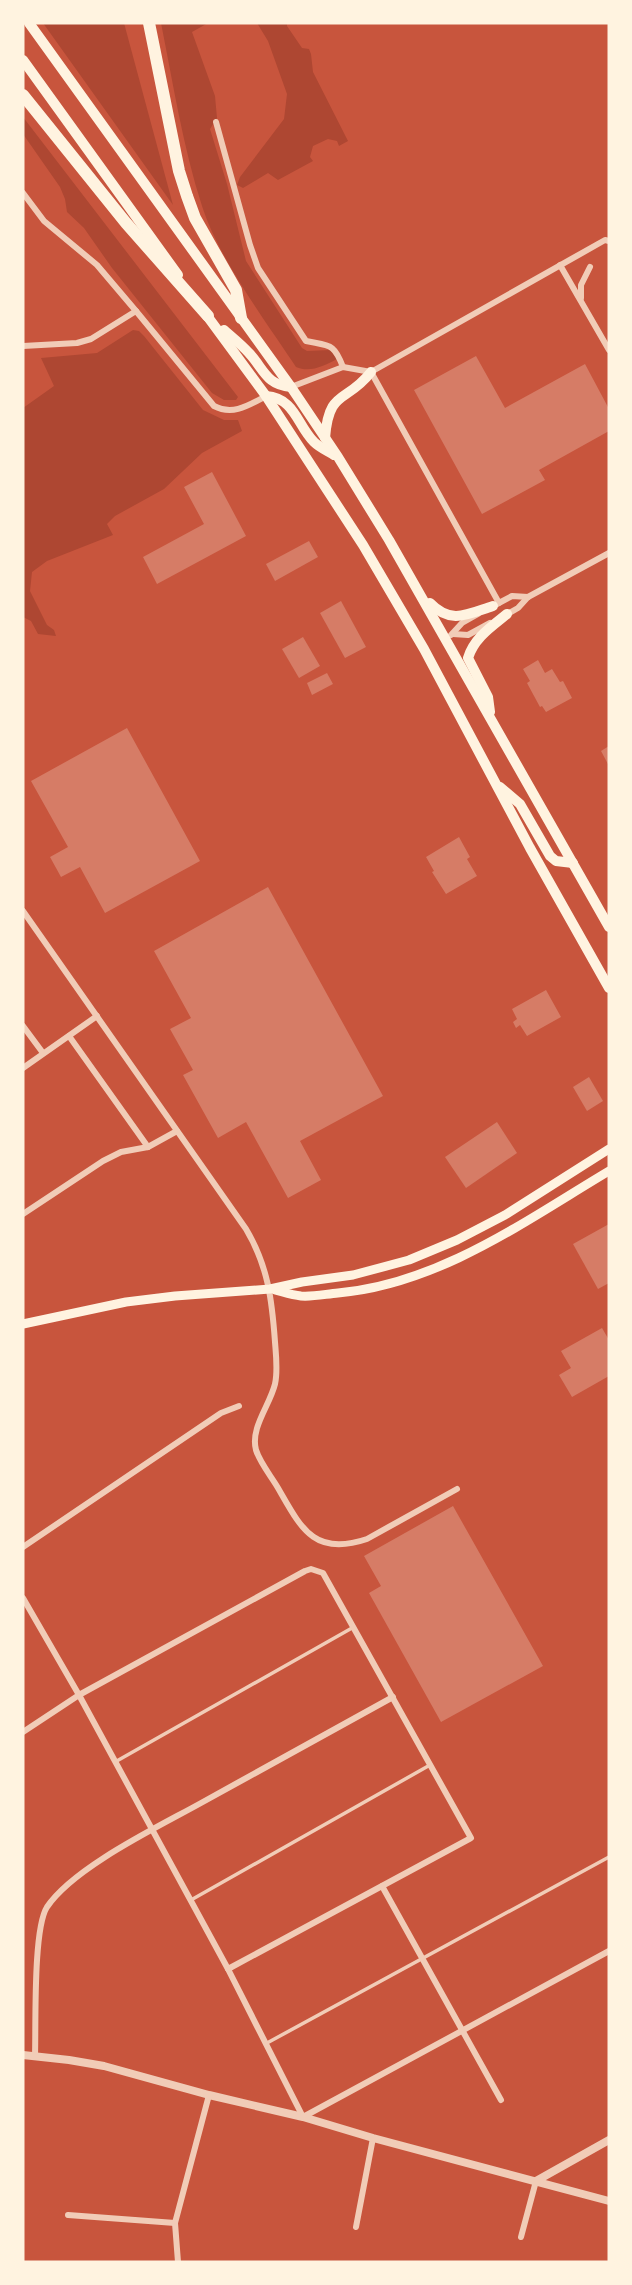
<svg xmlns="http://www.w3.org/2000/svg" width="632" height="2285" font-family="Signika,sans-serif">
<style>
.green{fill:#ae4732}
.building{fill:#d67c66}
.lines{fill:none;stroke-linecap:round;stroke-linejoin:round}
.service{stroke:#f1ccb7;stroke-width:3.5}
.minor{stroke:#f1ccb7;stroke-width:6}
.tertiary{stroke:#f1ccb7;stroke-width:8}
.secondary{stroke:#fff3e0;stroke-width:9}
.primary{stroke:#fff3e0;stroke-width:10}
.motorway{stroke:#fff3e0;stroke-width:12}
</style>
<rect width="100%" height="100%" fill="#c8553d"/>
<g class="green">
<polygon points="43,23 124,23 173,205"/>
<path d="M 161,23 L 208,23 L 192,32 L 215,96 L 217,118 L 210,129 L 227,184 L 246,261 L 302,348 L 307,351 L 330,350 L 337,359 C 324,366 310,373 296,367 C 265,320 219,259 202,206 C 183,147 173,83 161,23 Z"/>
<polygon points="257,23 287,23 287,26 302,48 309,49 311,54 313,72 348,141 339,146 337,141 328,139 313,146 310,157 313,161 278,180 268,173 243,188 237,185 240,177 284,119 287,94 268,41"/>
<polygon points="23,117 238,397 236,400 224,400 212,393 112,268 84,228 67,212 65,199 60,187 23,134"/>
<polygon points="133,330 139,331 144,336 203,410 224,420 238,420 242,431 202,453 164,489 115,516 107,524 113,535 47,561 32,572 30,591 47,625 54,630 56,636 38,634 31,621 23,617 23,408 54,386 41,358 97,353"/>
</g>
<g class="building">
<polygon points="476,356 505,408 585,364 609,409 609,431 539,470 545,480 482,514 414,390"/>
<polygon points="212,472 246,536 157,584 143,557 204,524 184,487"/>
<polygon points="309,541 318,557 275,581 266,564"/>
<polygon points="341,601 366,647 345,658 320,613"/>
<polygon points="303,637 320,666 299,678 282,649"/>
<polygon points="538,660 545,673 552,669 560,682 563,681 572,698 546,712 542,706 540,707 527,683 530,681 523,669"/>
<polygon points="327,673 333,684 312,695 307,683"/>
<polygon points="127,728 200,861 105,913 80,867 61,877 50,857 68,847 31,781"/>
<polygon points="609,746 609,766 601,751"/>
<polygon points="459,837 470,857 467,859 477,876 446,894 432,872 434,871 426,857"/>
<polygon points="268,887 383,1096 300,1141 321,1180 288,1198 246,1122 218,1138 183,1075 193,1070 170,1029 191,1018 154,951"/>
<polygon points="546,990 561,1017 527,1036 520,1025 516,1028 513,1022 517,1019 512,1009"/>
<polygon points="589,1077 603,1101 587,1111 573,1087"/>
<polygon points="497,1122 517,1153 466,1188 445,1157"/>
<polygon points="609,1224 609,1283 598,1289 573,1244"/>
<polygon points="602,1328 609,1340 609,1376 572,1397 559,1375 571,1368 561,1351"/>
<polygon points="453,1506 543,1666 441,1722 369,1593 381,1586 364,1556"/>
</g>
<g class="lines">
<g class="service">
<polyline points="115,1762 352,1628"/>
<polyline points="191,1900 430,1765"/>
<polyline points="267,2043 609,1857"/>
</g>
<g class="minor">
<path d="M 216,122 L 250,245 L 258,268 L 306,341 C 330,346 334,343 343,367"/>
<polyline points="23,193 44,221 97,265 136,311"/>
<polyline points="560,265 609,350"/>
<polyline points="581,298 581,285 590,267"/>
<path d="M 23,346 L 77,343 L 91,339 L 136,311 L 214,406 C 233,416 249,405 266,396"/>
<polyline points="371,372 499,603"/>
<polyline points="291,387 343,367 371,372 605,240 609,241"/>
<polyline points="497,604 512,596 528,597"/>
<polyline points="506,615 518,608 528,597 609,553"/>
<polyline points="453,634 468,635 490,623"/>
<polyline points="451,635 462,623 478,614"/>
<path d="M 23,911 L 246,1229 C 268,1266 272,1300 275,1342 C 276,1355 278,1371 275,1384 C 270,1405 250,1428 256,1450 C 260,1463 271,1476 278,1488 C 301,1528 314,1557 367,1539 L 457,1489"/>
<polyline points="23,1026 43,1053"/>
<polyline points="69,1036 148,1147"/>
<polyline points="23,1068 97,1016"/>
<polyline points="23,1214 103,1161 121,1152 148,1147 177,1131"/>
<polyline points="23,1547 221,1413 239,1406"/>
<polyline points="23,1598 79,1695 228,1969 303,2117 609,1951"/>
<polyline points="23,1732 79,1695 305,1571 311,1569 323,1573 471,1838 228,1969"/>
<polyline points="382,1886 501,2100"/>
<path d="M 35,2056 C 36,2025 33,1929 47,1907 C 74,1867 158,1827 201,1803 C 265,1768 329,1733 393,1697"/>
<polyline points="68,2215 175,2223"/>
<polyline points="356,2227 373,2138"/>
<polyline points="521,2237 536,2181"/>
<polyline points="178,2262 175,2223 209,2095"/>
</g>
<g class="tertiary">
<polyline points="23,2055 69,2060 104,2066 209,2095 303,2117 373,2138 609,2201"/>
<polyline points="536,2181 609,2140"/>
</g>
<g class="secondary">
<path d="M 275,1290 C 283,1292 292,1295 301,1296 C 313,1297 326,1294 338,1293 C 439,1284 525,1221 609,1171"/>
<polyline points="23,1324 126,1302 175,1296 270,1289 302,1282 353,1275 409,1260 457,1240 505,1215 609,1149"/>
</g>
<g class="primary">
<polyline points="29,23 291,387 338,457 389,540 609,927"/>
<polyline points="23,60 178,275"/>
<polyline points="205,313 266,396 363,545 424,649 530,848 609,988"/>
<path d="M 224,330 C 232,337 242,345 249,353 C 264,369 266,385 291,387"/>
<path d="M 266,396 C 295,398 297,425 314,442 C 320,448 328,451 334,455"/>
<path d="M 325,438 C 329,388 346,404 371,372"/>
<path d="M 430,603 C 451,625 468,614 493,606"/>
<path d="M 490,712 L 488,697 L 468,658 C 474,638 491,627 507,614"/>
<polyline points="500,787 520,804 550,856 556,861 573,863"/>
</g>
<g class="motorway">
<polyline points="149,23 179,171 187,196 195,218 236,290 241,318"/>
<polyline points="23,95 126,223 208,316"/>
</g>
</g>
<rect width="632" height="2285" fill="none" stroke="#fff3e0" stroke-width="49"/>
</svg>
